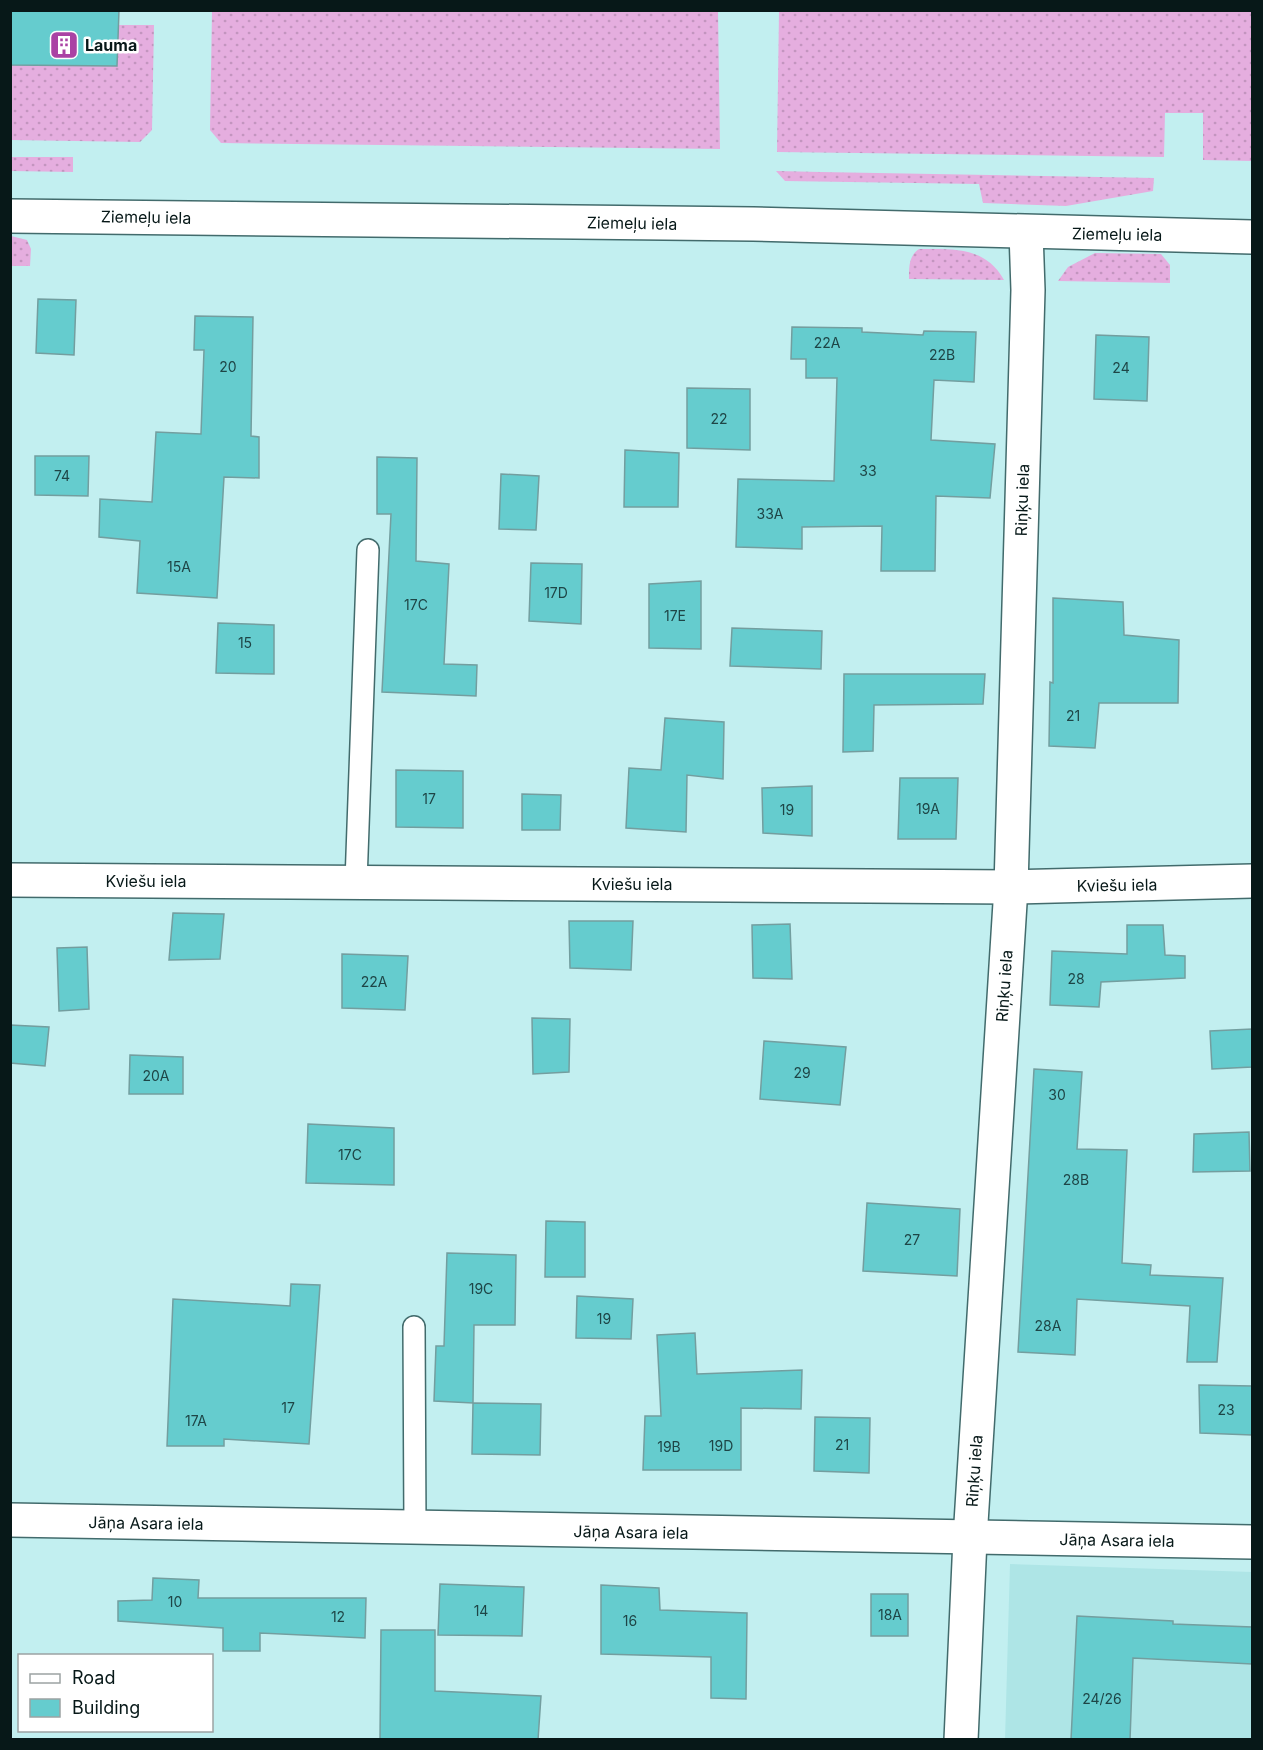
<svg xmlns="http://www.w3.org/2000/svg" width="1263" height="1750" font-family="Inter,sans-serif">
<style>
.built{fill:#aee5e6}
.grass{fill:url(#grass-dots)}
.building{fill:#65ccce;stroke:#739e9f;stroke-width:1.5}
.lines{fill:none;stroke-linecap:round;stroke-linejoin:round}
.service-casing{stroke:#426b6c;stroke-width:24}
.minor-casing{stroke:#426b6c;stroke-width:36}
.tertiary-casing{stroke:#426b6c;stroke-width:36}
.service{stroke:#fff;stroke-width:21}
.minor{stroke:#fff;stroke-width:33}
.tertiary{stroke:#fff;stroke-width:33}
.labels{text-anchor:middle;stroke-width:5;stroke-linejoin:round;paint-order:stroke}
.number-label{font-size:14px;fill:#1e4546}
.poi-label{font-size:16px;font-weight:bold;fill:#071818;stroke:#fff;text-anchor:start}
.street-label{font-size:16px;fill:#071818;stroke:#fff}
</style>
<defs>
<pattern id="grass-dots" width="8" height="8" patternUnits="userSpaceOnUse" patternTransform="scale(1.5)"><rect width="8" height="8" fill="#e5aedf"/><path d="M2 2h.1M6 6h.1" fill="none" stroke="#c395bf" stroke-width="1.8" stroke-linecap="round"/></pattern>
</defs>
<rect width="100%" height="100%" fill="#c2eff0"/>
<polygon class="built" points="1010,1564 1252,1572 1252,1739 1005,1740"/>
<g class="grass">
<polygon points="212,11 718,11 720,149 221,143 210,130"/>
<polygon points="779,11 1252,11 1252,161 1203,160 1203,113 1165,113 1164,157 777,152"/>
<polygon points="118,25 154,25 152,130 140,142 11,140 11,65 117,66"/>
<polygon points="11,157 73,157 73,172 11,171 11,177"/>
<polygon points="776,171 821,172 1154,178 1153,191 1066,206 983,203 979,184 785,181"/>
<polygon points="11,236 27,240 31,249 30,266 11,266"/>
<path d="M 919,249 C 953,249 985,246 1004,280 L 909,279 C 909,266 909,256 919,249 Z"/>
<polygon points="1095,253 1161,254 1170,265 1170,283 1058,281 1068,267"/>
</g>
<g class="building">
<polygon points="10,10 119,10 117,66 10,65"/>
<polygon points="38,299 76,300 74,355 36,353"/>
<polygon points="195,316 253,317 251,436 259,437 259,478 224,477 217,598 137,593 140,541 99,537 100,499 152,502 156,432 201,434 204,350 194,350"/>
<polygon points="792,327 862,328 862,332 923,335 924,331 976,332 974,382 934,380 931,440 995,444 990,498 936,496 935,571 881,571 882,526 802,527 802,549 736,547 738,479 834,481 837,378 806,378 806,359 791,359"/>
<polygon points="1096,335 1149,337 1147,401 1094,399"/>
<polygon points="687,388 750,389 750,450 687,448"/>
<polygon points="625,450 679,453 678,507 624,507"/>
<polygon points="35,456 89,456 88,496 35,495"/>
<polygon points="377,457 417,458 416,561 449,564 444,664 477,665 476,696 382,692 391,514 377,514"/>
<polygon points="501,474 539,476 536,530 499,529"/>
<polygon points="531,563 582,564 581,624 529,621"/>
<polygon points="701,581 701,649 649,648 649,584"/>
<polygon points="1053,598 1123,602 1124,635 1179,640 1178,703 1099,703 1095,748 1049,746 1050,682 1053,683"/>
<polygon points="218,623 274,625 274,674 216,673"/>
<polygon points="732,628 822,631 821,669 730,666"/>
<polygon points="844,674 985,674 983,704 874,705 873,751 843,752"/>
<polygon points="665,718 724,722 723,779 687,775 686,832 626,828 629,768 661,770"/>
<polygon points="396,770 463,771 463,828 396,827"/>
<polygon points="900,778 958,778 956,839 898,839"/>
<polygon points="812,786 812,836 763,833 762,788"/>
<polygon points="522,794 561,795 560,830 522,830"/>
<polygon points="173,913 224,914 220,959 169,960"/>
<polygon points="569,921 633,921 631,970 570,968"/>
<polygon points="790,924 792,979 753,978 752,925"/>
<polygon points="1127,925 1163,925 1165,955 1185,956 1185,978 1101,982 1099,1007 1050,1005 1052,951 1127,954"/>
<polygon points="87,947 89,1009 59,1011 57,948"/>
<polygon points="342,954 408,956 405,1010 342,1008"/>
<polygon points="532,1018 570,1019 569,1072 533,1074"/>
<polygon points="10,1025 49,1027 45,1066 10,1063"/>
<polygon points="1252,1029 1252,1067 1212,1069 1210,1031"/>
<polygon points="764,1041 846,1047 840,1105 760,1099"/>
<polygon points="130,1055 183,1057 183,1094 129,1094"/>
<polygon points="1034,1069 1082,1072 1077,1149 1127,1150 1122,1263 1151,1265 1150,1275 1223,1278 1217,1362 1187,1362 1190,1306 1077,1299 1075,1355 1018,1352"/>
<polygon points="308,1124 394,1128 394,1185 306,1183"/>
<polygon points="1249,1132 1250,1171 1193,1172 1194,1134"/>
<polygon points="867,1203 960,1209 957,1276 863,1271"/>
<polygon points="546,1221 585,1222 585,1277 545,1277"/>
<polygon points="447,1253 516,1255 515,1325 474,1325 473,1403 434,1401 436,1346 444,1346"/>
<polygon points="291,1284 320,1285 309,1444 224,1439 224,1446 167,1446 173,1299 290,1306"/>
<polygon points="577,1296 633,1299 631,1339 576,1338"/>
<polygon points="695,1333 697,1374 802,1370 801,1409 741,1408 741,1470 643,1470 645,1416 661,1416 657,1335"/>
<polygon points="1199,1385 1252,1386 1252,1435 1200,1433"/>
<polygon points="473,1403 541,1404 540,1455 472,1454"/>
<polygon points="815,1417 870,1418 869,1473 814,1471"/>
<polygon points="153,1578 199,1580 198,1598 366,1598 365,1638 260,1633 260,1651 223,1651 223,1628 118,1621 118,1601 152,1600"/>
<polygon points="440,1584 524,1587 522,1636 438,1635"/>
<polygon points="601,1585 659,1588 660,1610 747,1613 746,1699 711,1698 711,1657 601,1654"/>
<rect x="871" y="1594" width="37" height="42"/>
<polygon points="1077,1616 1173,1621 1173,1624 1252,1627 1252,1664 1133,1658 1130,1740 1071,1740"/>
<polygon points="381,1630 435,1630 435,1691 541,1696 538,1740 380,1740"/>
</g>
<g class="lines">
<g class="service-casing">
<g id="service">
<polyline points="356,882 368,550"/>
<polyline points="414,1327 415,1528"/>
</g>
</g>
<g class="minor-casing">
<g id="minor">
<polyline points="10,880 1011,887 1252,881"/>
<polyline points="10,1520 1252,1542"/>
<polyline points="961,1740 970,1539 1011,887 1028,290 1026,232"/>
</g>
</g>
<g class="tertiary-casing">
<polyline id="tertiary" points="10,216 753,224 1252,237"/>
</g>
<use href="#service" class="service"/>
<use href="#minor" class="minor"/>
<use href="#tertiary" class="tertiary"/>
</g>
<defs>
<g id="building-square" transform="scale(1.5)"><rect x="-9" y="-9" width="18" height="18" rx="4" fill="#aa42a4" stroke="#fff"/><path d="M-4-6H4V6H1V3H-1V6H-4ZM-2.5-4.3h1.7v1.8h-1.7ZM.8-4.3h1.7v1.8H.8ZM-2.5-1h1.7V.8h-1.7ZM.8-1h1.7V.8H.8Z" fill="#fff"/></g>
</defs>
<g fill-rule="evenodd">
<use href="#building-square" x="64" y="45"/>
</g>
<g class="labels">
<g class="number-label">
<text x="827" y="348">22A</text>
<text x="942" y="360">22B</text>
<text x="228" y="372">20</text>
<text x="1121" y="373">24</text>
<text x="719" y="424">22</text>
<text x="868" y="476">33</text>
<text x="62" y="481">74</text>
<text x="770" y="519">33A</text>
<text x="179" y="572">15A</text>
<text x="556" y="598">17D</text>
<text x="416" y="610">17C</text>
<text x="675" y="621">17E</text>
<text x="245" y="648">15</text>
<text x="1073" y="721">21</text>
<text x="429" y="804">17</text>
<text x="928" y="814">19A</text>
<text x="787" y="815">19</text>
<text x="1076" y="984">28</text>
<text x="374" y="987">22A</text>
<text x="802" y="1078">29</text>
<text x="156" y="1081">20A</text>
<text x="1057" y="1100">30</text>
<text x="350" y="1160">17C</text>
<text x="1076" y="1185">28B</text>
<text x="912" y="1245">27</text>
<text x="481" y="1294">19C</text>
<text x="604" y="1324">19</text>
<text x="1048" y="1331">28A</text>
<text x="288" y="1413">17</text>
<text x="1226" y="1415">23</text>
<text x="196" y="1426">17A</text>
<text x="842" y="1450">21</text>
<text x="721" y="1451">19D</text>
<text x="669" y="1452">19B</text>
<text x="175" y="1607">10</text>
<text x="481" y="1616">14</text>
<text x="890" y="1620">18A</text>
<text x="338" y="1622">12</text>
<text x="630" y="1626">16</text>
<text x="1102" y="1704">24/26</text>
</g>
<g class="poi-label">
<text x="85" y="51">Lauma</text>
</g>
<g class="street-label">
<text transform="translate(146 217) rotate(1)" y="6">Ziemeļu iela</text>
<text transform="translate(632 223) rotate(1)" y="6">Ziemeļu iela</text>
<text transform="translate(1117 234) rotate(1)" y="6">Ziemeļu iela</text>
<text transform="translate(1022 500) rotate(-88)" y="6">Riņķu iela</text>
<text x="146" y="887">Kviešu iela</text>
<text x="632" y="890">Kviešu iela</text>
<text transform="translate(1117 885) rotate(-1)" y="6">Kviešu iela</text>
<text transform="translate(1004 986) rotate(-86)" y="6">Riņķu iela</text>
<text transform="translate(974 1471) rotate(-86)" y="6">Riņķu iela</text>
<text transform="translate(146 1523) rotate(1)" y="6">Jāņa Asara iela</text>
<text transform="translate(631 1532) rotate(1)" y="6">Jāņa Asara iela</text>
<text transform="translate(1117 1540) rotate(1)" y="6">Jāņa Asara iela</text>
</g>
</g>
<rect width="1263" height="1750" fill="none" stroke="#071818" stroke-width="24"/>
<rect x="18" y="1654" width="195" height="78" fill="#ffffff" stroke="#9ca3a3" stroke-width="1.5"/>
<rect x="30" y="1674" width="30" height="9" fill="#ffffff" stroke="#9ca3a3" stroke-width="1.5"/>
<text x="72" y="1684" font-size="18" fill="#071818">Road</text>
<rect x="30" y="1699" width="30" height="18" fill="#65ccce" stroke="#9ca3a3" stroke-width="1.5"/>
<text x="72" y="1714" font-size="18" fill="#071818">Building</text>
</svg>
